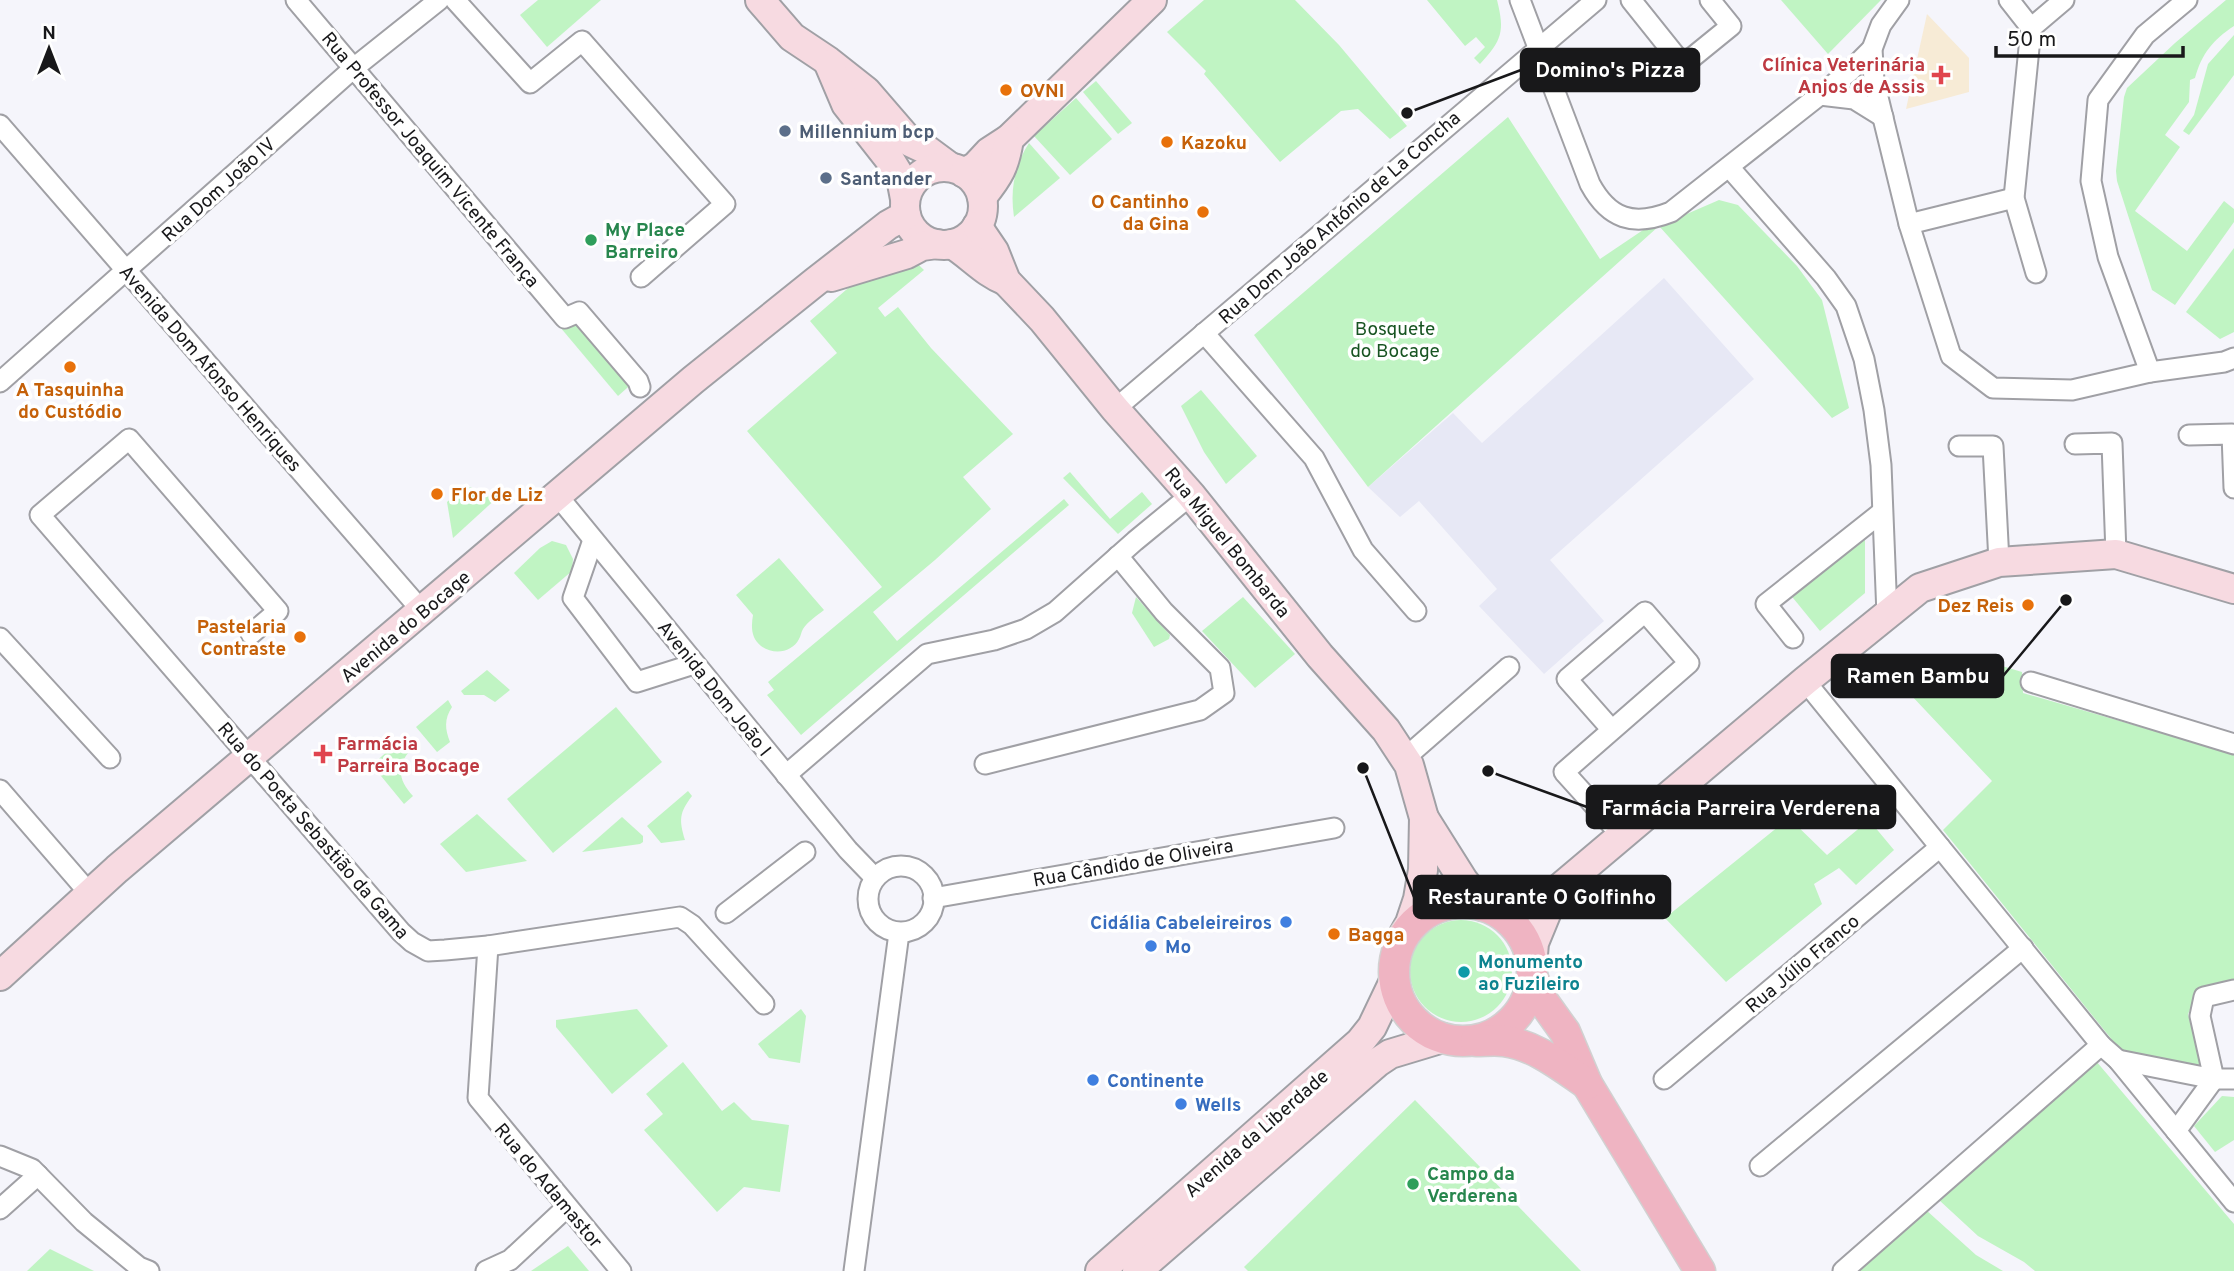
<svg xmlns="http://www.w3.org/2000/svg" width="2234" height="1271" font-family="Overpass,sans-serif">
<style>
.built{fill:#e7e8f5}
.medical{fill:#f7ebd6}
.green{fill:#c0f4c3}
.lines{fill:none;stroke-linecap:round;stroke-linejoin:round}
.street-casing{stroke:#a0a0a5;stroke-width:23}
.secondary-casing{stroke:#a0a0a5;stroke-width:32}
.primary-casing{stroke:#d1d1d1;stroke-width:33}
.street{stroke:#fff;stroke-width:19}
.secondary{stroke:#f7dae1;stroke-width:28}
.primary{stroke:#efb4c2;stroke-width:30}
.health-dot{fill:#e0444e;stroke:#fff;stroke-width:2.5}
.food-dot{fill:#e8710a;stroke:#fff;stroke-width:2.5}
.service-dot{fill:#5c6f8a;stroke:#fff;stroke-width:2.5}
.leisure-dot{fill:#2e9e5b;stroke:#fff;stroke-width:2.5}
.shop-dot{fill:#3f7fe0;stroke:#fff;stroke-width:2.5}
.culture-dot{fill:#0f9aa8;stroke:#fff;stroke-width:2.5}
.labels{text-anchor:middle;stroke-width:7;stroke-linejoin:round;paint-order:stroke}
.health-label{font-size:19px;font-weight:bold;fill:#be3a42;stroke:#fff;text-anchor:end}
.food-label{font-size:19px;font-weight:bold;fill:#c56008;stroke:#fff;text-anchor:start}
.service-label{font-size:19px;font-weight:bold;fill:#4e5e75;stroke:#fff;text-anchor:start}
.street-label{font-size:19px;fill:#18181a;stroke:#fff}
.leisure-label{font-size:19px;font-weight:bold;fill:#27864d;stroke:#fff;text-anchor:start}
.park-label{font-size:19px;fill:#185422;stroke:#fff}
.shop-label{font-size:19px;font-weight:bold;fill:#366cbe;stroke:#fff;text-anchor:start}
.culture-label{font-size:19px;font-weight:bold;fill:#0d838f;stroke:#fff;text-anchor:start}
.leader{fill:none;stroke:#18181a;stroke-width:2.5}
.callout-dot{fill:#18181a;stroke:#fff;stroke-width:2.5}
.callout{fill:#18181a;stroke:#18181a;stroke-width:2.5}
.callout-label{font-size:21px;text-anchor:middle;font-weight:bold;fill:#fff}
</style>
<rect width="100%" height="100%" fill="#f5f5fb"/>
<polygon class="built" points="1664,278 1754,379 1550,560 1604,621 1544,674 1479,606 1497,589 1419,501 1400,517 1368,487 1453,413 1482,443"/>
<polygon class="medical" points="1927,14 1969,58 1969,92 1906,109"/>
<g class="green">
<polygon points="538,0 601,0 547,47 520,15"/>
<polygon points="1204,0 1295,0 1339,45 1407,126 1390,139 1358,109 1341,111 1280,162 1204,74 1206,71 1167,32"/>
<path d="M 1427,0 L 1497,0 C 1505,32 1502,40 1480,64 L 1474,58 L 1485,47 L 1476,37 L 1465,46 Z"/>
<polygon points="1781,0 1881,0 1828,54"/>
<path d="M 2226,0 L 2234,0 L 2234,26 C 2213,40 2202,53 2195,78 L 2190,80 L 2189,102 L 2165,135 L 2180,147 L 2135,211 L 2187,251 L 2224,201 L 2234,209 L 2234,222 L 2175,305 L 2152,290 L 2117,181 L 2116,171 L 2124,97 L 2127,88 L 2175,43 Z"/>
<polygon points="2234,35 2234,75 2189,135 2183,131 2194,115 2208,64"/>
<polygon points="1096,81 1132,123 1118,134 1083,92"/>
<polygon points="1076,98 1112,139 1070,175 1034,136"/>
<polygon points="1508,117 1600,259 1649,226 1659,226 1719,200 1738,205 1797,266 1822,300 1849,408 1832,418 1659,226 1368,487 1254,335"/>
<path d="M 1029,143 L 1060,178 L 1014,217 C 1010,191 1014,166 1029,143 Z"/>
<polygon points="898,245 924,270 878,308 885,317 898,307 931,348 1013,434 963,477 991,509 935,560 873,612 897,641 1064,499 1069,505 801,735 767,695 774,690 768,682 882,587 747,431 837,353 810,321"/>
<polygon points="2234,248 2234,332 2220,339 2186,312"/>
<polygon points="578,313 636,380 618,396 560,327"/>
<polygon points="1201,390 1257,456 1226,484 1204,452 1181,406"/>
<polygon points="1070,472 1110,519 1142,492 1152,504 1118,534 1063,478"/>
<polygon points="466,486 499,496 453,538 447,502"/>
<polygon points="1865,535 1865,593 1820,631 1789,593"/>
<polygon points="552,541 566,545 573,559 572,571 538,600 514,573 540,548"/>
<path d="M 779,558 L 824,610 C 818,615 807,622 803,629 C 801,632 801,636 799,639 C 792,653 773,655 761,646 C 751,638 751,627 753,615 L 736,595 Z"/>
<polygon points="1136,597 1170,635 1169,639 1154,647 1132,613"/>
<polygon points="1243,597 1295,654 1255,688 1202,631"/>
<polygon points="1972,657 2022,672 2023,693 2234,754 2234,983 2200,989 2188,1014 2202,1068 2121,1051 1943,830 1992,781 1910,694 1946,660"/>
<polygon points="487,670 510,690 495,702 484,695 464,695 461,691"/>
<path d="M 448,700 L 452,707 C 444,719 445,729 450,742 L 437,752 L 416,727 Z"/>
<polygon points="616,707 662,762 553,853 507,799"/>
<path d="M 399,741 L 408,753 C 396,769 400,782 413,796 L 404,804 L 372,765 Z"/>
<path d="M 688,791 L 692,796 C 679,813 679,820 685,840 L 661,843 L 647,826 Z"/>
<polygon points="477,814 527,861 466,872 440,844"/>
<polygon points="622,817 643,836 643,842 640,844 582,852"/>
<polygon points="1789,818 1827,855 1869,820 1894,850 1856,885 1839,868 1814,884 1822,904 1726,982 1665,918"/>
<circle cx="1461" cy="971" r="51"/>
<polygon points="637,1009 668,1046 612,1094 556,1027 556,1020"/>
<polygon points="801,1009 806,1016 800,1063 769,1058 758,1044"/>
<polygon points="2096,1061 2234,1224 2234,1271 2035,1271 2024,1262 1978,1236 1939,1200"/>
<polygon points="683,1062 722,1111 734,1102 752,1120 789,1125 780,1192 744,1187 717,1212 644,1130 663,1114 646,1094"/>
<polygon points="2222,1096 2234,1097 2234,1140 2215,1152 2194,1126"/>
<polygon points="1415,1100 1581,1271 1248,1271 1244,1267"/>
<polygon points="1926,1210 1976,1255 2003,1271 1859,1271 1859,1268"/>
<polygon points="568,1246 589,1271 531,1271"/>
<polygon points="50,1249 94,1271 27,1271"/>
</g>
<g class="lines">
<g class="street-casing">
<g id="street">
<polyline points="296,0 565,318 579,312 638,381 640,387"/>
<polyline points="455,0 530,83 582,41 725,204 641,277"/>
<path d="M 1520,0 L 1590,184 C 1609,219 1633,227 1671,212 L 1849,72 L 1872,49"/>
<polyline points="1631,0 1683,65 1731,26 1710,0"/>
<polyline points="1899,0 1881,25 1872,49 1874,81 1909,224 1951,356 1993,388 2072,390 2150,372 2108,257 2091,181 2098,100 2145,35 2187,0"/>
<polyline points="2009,0 2031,28 2064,0"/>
<polyline points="2031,28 2014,198 2036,273"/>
<polyline points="1820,95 1854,99 1883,117"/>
<polyline points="0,125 422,611"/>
<polyline points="1729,167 1826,278 1846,306 1864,359 1874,410 1881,465 1887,615"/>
<polyline points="1909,224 2014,198"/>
<polyline points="1204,333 1314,458 1363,550 1416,611"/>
<polyline points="2150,372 2224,362 2234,358"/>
<polyline points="0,382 355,67 439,0"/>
<polyline points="1115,409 1596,0"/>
<polyline points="2189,435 2232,434 2234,488"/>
<polyline points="2075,444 2112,443 2116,554"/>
<polyline points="1959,446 1993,446 1999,562"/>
<polyline points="557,495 848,850 875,878"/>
<polyline points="593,540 573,598 637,682 694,664"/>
<polyline points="251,634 278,611 129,439 40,515 401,932 412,942 428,951 445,950 488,946 680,917 692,925 764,1004"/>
<polyline points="0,638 110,758"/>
<polyline points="1793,638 1766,604 1882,512"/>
<polyline points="1805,681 2101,1045 2118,1060 2234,1202"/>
<polyline points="2031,682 2234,744"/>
<polyline points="1612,730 1567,679 1645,612 1689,663 1564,772 1622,836"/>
<polyline points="1405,758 1509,667"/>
<polyline points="985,764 1200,710 1224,693 1220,668 1164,612 1118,556"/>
<polyline points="786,775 927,654 994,640 1026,629 1055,612 1135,541 1191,495"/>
<polyline points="0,790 90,894"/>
<circle cx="901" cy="899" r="33"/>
<polyline points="933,898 1334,828"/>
<polyline points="726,913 805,852"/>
<polyline points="488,946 478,1098 621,1271"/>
<polyline points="2118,1060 2214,1079 2234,1079"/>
<polyline points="1664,1079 1940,847"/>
<polyline points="2176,1131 2214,1079 2200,1016 2204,997 2234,990"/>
<polyline points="0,1156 32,1169 84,1222 139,1267 149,1271"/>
<polyline points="1760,1166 2023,948"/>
<polyline points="0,1209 38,1175"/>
<polyline points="486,1271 510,1260 567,1207"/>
<polyline points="854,1271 899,933"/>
<polyline points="1843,1271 2101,1045"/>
</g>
</g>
<g class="secondary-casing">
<g id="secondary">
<polyline points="760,0 792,37 828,61 866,91 910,142 927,150 950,167"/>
<polyline points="829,64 846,104 890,160 901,178 905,199"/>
<circle cx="944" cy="206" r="39"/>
<polyline points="964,173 976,166 989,152 1009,139 1152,0"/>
<path d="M 982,197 C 999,176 1005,166 1009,139"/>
<polyline points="977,226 994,251 1006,281 1042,319 1115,409 1191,495 1320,656 1386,730 1409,765 1424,818 1423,870 1418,899 1410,923 1401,939"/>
<path d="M 952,244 C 971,256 985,273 1006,281"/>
<polyline points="831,277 907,254 922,246 937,244"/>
<polyline points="1424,818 1463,880 1483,906"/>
<polyline points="1492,909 1555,892 1805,681 1920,588 1999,562 2116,554 2234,589"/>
<polyline points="1532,966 1534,943 1555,892"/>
<polyline points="0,976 117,869 693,380 815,282 888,225 906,215"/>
<polyline points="1100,1271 1360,1042 1372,1027 1394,981"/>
<polyline points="1137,1271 1378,1062 1390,1054 1443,1038"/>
</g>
</g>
<g class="primary-casing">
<g id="primary">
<circle cx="1463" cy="972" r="69"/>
<polyline points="1532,976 1542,1000 1565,1032 1587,1084 1700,1271"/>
<path d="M 1476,1041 C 1485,1041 1495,1040 1504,1041 C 1535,1045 1562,1067 1587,1084"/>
</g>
</g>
<use href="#street" class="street"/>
<use href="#secondary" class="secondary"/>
<use href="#primary" class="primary"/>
</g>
<g class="health-dot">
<path d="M1937.5 64.5h7v7h7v7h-7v7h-7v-7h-7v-7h7z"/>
<path d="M319.5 743.5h7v7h7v7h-7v7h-7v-7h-7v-7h7z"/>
</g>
<g class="food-dot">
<circle cx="1006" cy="90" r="7"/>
<circle cx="1167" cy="142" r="7"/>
<circle cx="1203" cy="212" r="7"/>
<circle cx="70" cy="367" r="7"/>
<circle cx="437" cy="494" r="7"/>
<circle cx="2028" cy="605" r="7"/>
<circle cx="300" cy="637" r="7"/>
<circle cx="1334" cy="934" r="7"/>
</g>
<g class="service-dot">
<circle cx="785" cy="131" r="7"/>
<circle cx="826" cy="178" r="7"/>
</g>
<g class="leisure-dot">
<circle cx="591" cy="240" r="7"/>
<circle cx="1413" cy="1184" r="7"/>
</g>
<g class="shop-dot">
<circle cx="1286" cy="922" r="7"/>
<circle cx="1151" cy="946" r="7"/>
<circle cx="1093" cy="1080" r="7"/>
<circle cx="1181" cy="1104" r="7"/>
</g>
<circle class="culture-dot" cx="1464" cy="972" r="7"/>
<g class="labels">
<g class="health-label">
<text x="1925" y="71">Clínica Veterinária<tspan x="1925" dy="22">Anjos de Assis</tspan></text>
<text x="337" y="750" text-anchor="start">Farmácia<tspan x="337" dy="22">Parreira Bocage</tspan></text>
</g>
<g class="food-label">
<text x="1020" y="97">OVNI</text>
<text x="1181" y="149">Kazoku</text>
<text x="1189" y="208" text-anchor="end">O Cantinho<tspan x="1189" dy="22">da Gina</tspan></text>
<text x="70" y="396" text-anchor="middle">A Tasquinha<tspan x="70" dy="22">do Custódio</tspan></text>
<text x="451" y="501">Flor de Liz</text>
<text x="2014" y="612" text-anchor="end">Dez Reis</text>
<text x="286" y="633" text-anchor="end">Pastelaria<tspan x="286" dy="22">Contraste</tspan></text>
<text x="1348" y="941">Bagga</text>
</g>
<g class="service-label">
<text x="799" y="138">Millennium bcp</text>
<text x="840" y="185">Santander</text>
</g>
<g class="street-label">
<text transform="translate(431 159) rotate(50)" y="7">Rua Professor Joaquim Vicente França</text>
<text transform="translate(218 189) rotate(-42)" y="7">Rua Dom João IV</text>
<text transform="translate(1339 217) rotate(-41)" y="7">Rua Dom João António de La Concha</text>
<text transform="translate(211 368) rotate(49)" y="7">Avenida Dom Afonso Henriques</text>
<text transform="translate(1228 542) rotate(51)" y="7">Rua Miguel Bombarda</text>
<text transform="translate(405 626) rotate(-40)" y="7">Avenida do Bocage</text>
<text transform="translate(715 688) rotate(51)" y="7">Avenida Dom João I</text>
<text transform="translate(314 830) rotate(49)" y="7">Rua do Poeta Sebastião da Gama</text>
<text transform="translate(1133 862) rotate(-10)" y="7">Rua Cândido de Oliveira</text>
<text transform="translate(1802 963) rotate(-40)" y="7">Rua Júlio Franco</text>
<text transform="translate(1256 1133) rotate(-41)" y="7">Avenida da Liberdade</text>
<text transform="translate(549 1185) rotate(50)" y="7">Rua do Adamastor</text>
</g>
<g class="leisure-label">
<text x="605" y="236">My Place<tspan x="605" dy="22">Barreiro</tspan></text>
<text x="1427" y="1180">Campo da<tspan x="1427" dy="22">Verderena</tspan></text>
</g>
<g class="park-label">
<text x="1395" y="335">Bosquete<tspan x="1395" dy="22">do Bocage</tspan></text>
</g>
<g class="shop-label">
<text x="1272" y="929" text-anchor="end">Cidália Cabeleireiros</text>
<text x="1165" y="953">Mo</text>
<text x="1107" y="1087">Continente</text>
<text x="1195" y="1111">Wells</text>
</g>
<g class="culture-label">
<text x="1478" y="968">Monumento<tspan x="1478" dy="22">ao Fuzileiro</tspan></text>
</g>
</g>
<path class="leader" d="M1407 113L1521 70M2066 600L2003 676M1488 771L1587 807M1363 768L1414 897"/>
<g class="callout-dot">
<circle cx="1407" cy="113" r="7"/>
<circle cx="2066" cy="600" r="7"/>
<circle cx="1488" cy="771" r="7"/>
<circle cx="1363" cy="768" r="7"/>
</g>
<g class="callout">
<rect x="1521" y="49" width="178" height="42" rx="7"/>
<rect x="1832" y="655" width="171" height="42" rx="7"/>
<rect x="1587" y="786" width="308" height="42" rx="7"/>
<rect x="1414" y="876" width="256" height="42" rx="7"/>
</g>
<g class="callout-label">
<text x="1610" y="77">Domino's Pizza</text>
<text x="1918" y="683">Ramen Bambu</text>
<text x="1741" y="815">Farmácia Parreira Verderena</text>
<text x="1542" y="904">Restaurante O Golfinho</text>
</g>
<g transform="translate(49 49)" stroke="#ffffff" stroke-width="5" paint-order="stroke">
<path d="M0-5L12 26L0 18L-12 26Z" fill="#18181a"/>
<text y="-10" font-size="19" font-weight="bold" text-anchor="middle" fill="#18181a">N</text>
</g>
<path d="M1996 46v10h187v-10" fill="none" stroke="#18181a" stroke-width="3.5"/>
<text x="2007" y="46" font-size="21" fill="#18181a" stroke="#ffffff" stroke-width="5" paint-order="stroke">50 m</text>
</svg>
